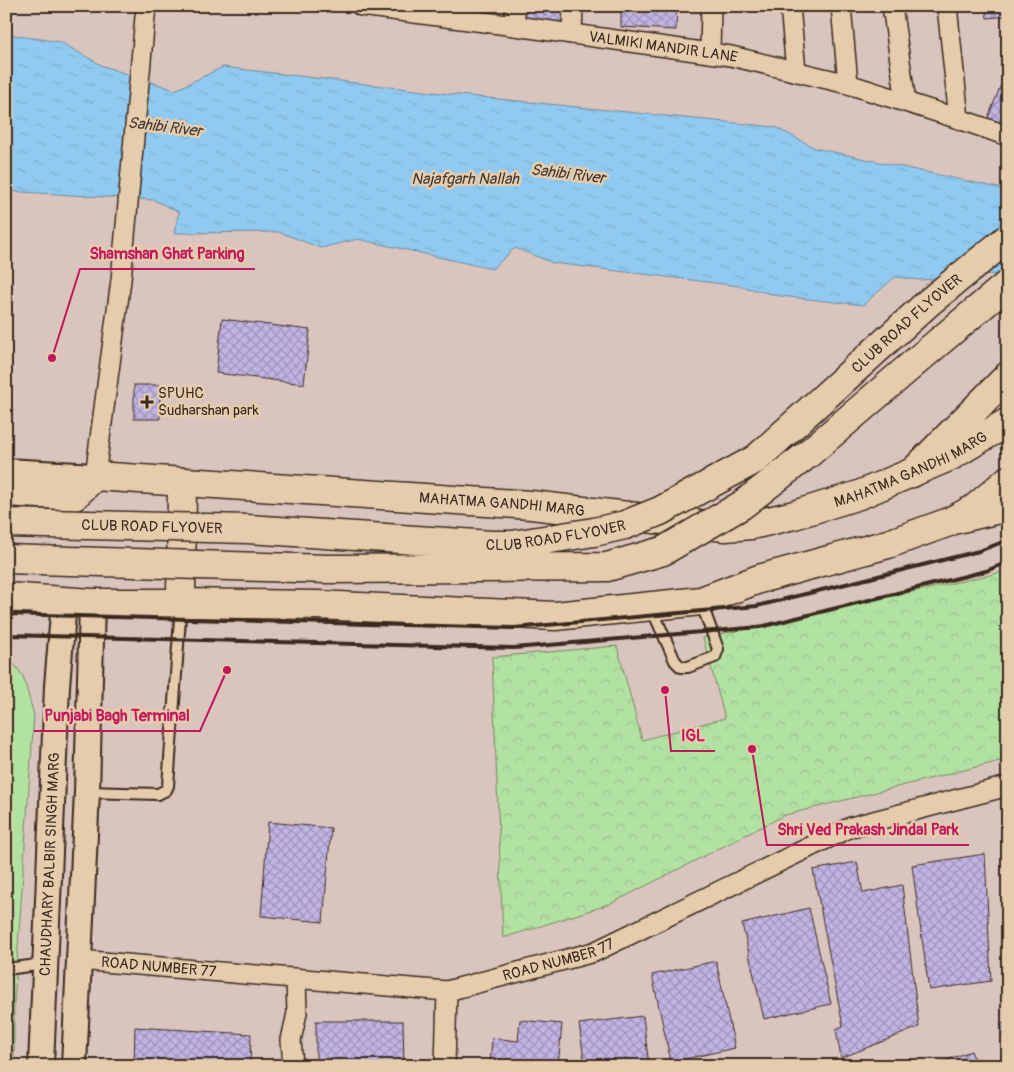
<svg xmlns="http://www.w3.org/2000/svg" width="1014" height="1072" font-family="Pangolin,sans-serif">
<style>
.forest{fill:url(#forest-crowns);stroke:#768660}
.pitch{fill:#b1e2a2;stroke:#768660}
.water{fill:url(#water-ripples);stroke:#6e8a9c}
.building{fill:url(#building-cross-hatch);stroke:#3b2a1e}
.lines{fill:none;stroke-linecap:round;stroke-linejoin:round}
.service-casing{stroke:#3b2a1e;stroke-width:14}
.minor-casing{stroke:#3b2a1e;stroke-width:22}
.tertiary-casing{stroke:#3b2a1e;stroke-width:28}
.secondary-casing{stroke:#3b2a1e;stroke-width:31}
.primary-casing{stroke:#3b2a1e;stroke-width:31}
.service{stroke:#e5ccad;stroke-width:10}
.minor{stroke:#e5ccad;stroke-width:19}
.tertiary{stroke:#e5ccad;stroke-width:24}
.secondary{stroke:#e5ccad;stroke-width:28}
.primary{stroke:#e5ccad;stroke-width:28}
.rail{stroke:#3b2a1e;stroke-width:4}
.primary-bridge-casing{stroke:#3b2a1e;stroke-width:31;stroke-linecap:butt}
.primary-bridge{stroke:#e5ccad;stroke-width:28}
.poi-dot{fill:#3b2a1e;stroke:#e5ccad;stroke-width:2}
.labels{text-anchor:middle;stroke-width:5;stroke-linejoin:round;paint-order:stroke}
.street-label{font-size:15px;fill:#3b2a1e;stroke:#e5ccad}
.poi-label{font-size:15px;fill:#3b2a1e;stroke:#e5ccad;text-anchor:start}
.water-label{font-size:16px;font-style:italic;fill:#443a33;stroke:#e5ccad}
.leader{fill:none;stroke:#c2185b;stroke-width:2}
.callout-dot{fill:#c2185b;stroke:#e5ccad;stroke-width:2}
.callout-label{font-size:16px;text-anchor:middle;font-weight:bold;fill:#c2185b;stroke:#e5ccad;stroke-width:5;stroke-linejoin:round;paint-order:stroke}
</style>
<defs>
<pattern id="forest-crowns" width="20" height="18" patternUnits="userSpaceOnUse" patternTransform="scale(1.25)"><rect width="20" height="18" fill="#b1e2a2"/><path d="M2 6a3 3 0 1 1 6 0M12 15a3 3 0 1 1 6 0" fill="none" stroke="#99c28b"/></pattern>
<pattern id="water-ripples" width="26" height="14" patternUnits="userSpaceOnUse" patternTransform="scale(1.25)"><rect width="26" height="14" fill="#90caf0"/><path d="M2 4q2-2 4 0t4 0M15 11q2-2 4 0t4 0" fill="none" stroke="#7daecd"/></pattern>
<pattern id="building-cross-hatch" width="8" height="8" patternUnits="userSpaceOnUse" patternTransform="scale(1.25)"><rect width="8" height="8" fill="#c1b4e5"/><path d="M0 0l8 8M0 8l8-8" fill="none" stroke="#9e93b9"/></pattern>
</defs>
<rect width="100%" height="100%" fill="#dac5be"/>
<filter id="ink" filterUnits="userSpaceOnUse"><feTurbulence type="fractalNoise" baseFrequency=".02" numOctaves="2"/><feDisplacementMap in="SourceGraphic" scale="10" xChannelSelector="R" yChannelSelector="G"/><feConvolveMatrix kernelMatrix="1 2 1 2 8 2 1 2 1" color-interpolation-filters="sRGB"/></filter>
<g filter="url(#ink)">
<polygon class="forest" points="1008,571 1008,759 785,815 610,904 503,938 492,657 617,646 642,740 725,718 703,638"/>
<polygon class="pitch" points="6,653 23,676 34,715 14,1004 14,1066 6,1066"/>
<polygon class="water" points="6,34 60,42 103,66 175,90 223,67 449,94 775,127 815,148 1008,190 1008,276 989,274 920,280 895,277 863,305 780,296 740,286 553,263 515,248 492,269 358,239 321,248 279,232 174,233 179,212 154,200 6,191"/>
<g class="building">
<polygon points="526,6 563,6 564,25 525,20"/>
<polygon points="621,6 677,6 676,30 621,27"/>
<polygon points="986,6 1008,6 1008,16 987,18"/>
<polygon points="1002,82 1008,85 1008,126 988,118"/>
<polygon points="222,319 310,330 304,384 216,373"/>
<rect x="134" y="385" width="26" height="34"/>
<polygon points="268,822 331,828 323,922 261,916"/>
<polygon points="985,854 991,981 929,990 912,865"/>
<polygon points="857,862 863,893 902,885 919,1027 841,1058 836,1029 843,1026 813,870"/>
<polygon points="809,908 831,1004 764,1019 742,924"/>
<polygon points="716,961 735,1048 671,1062 652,975"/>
<polygon points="643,1016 649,1066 585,1066 579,1024"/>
<polygon points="520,1020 562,1024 558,1066 490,1066 492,1038 518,1041"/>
<polygon points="316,1021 403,1021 404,1066 316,1066"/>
<polygon points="1008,1022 1008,1062 1001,1024"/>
<polygon points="135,1027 251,1034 250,1066 134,1066"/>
<polygon points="971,1051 977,1066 931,1066"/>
</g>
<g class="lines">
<g class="service-casing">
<g id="service">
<polyline points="652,609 675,661 681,667 688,667 715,657 718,649 701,602"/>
<polyline points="87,792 158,794 166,790 168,786 181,604"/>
<polyline points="6,969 45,964"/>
</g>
</g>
<g class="minor-casing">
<g id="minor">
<path id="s1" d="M 361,6 L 515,26 L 731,56 L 848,84 L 959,119 L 1008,136"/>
<polyline points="790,6 796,71"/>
<polyline points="841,6 848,84"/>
<polyline points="892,6 906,102"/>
<polyline points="947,6 959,119"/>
<polyline points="515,26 515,6"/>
<polyline points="572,34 573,6"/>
<polyline points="710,53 711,6"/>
<polyline points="95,476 121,280 146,6"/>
<path id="s2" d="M 79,960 L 447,991 L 594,952 L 851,827 L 1008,786"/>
<polyline points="293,1066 291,1040 297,1013 296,978"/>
<polyline points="445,1066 447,991"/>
</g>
</g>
<g class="tertiary-casing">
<g id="tertiary">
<polyline points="6,471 95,476"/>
<path id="s3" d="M 41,1066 L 57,686 L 64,602"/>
<polyline points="74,1066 87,792 92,603"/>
</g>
</g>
<g class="secondary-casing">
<g id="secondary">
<polyline points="912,473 1008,376"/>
<polyline points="958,519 1008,507"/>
</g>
</g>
<g class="primary-casing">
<g id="primary">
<path id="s4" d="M 6,492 L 74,496 L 95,476 L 531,505 L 725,527 L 752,525 L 794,515 L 859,495 L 951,456 L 1008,422"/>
<polyline points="6,597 92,603 181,603 317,605 555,616 701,601 759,579 888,544 949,522 974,509 1008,480"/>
<polyline points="181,603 182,482"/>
</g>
</g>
<use href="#service" class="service"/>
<use href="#minor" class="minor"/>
<use href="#tertiary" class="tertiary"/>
<use href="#secondary" class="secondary"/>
<use href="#primary" class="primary"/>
<g class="rail">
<polyline points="6,614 514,628 757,606 979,551 1008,540"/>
<polyline points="6,635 514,648 760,627 986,571 1008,562"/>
</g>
<g class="primary-bridge-casing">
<g id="primary-bridge">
<path id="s5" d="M 6,523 L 248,529 L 492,545 L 512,545 L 594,532 L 625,525 L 660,511 L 756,459 L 928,303 L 1008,238"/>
<polyline points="6,559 328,569 607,567 663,551 742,505 808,454 934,346 1008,284"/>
</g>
</g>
<use href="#primary-bridge" class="primary-bridge"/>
</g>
</g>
<path class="poi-dot" d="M144.5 394.5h5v5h5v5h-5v5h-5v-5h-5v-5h5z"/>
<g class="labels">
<g class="street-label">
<text dy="5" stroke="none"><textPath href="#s1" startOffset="305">VALMIKI MANDIR LANE</textPath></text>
<text dy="5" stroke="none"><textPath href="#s5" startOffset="971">CLUB ROAD FLYOVER</textPath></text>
<text dy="5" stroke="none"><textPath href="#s4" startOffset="925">MAHATMA GANDHI MARG</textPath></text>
<text dy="5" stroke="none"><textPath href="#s4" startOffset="505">MAHATMA GANDHI MARG</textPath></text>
<text dy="5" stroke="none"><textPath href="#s5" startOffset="146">CLUB ROAD FLYOVER</textPath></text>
<text dy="5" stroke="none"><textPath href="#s5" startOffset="551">CLUB ROAD FLYOVER</textPath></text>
<text dy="5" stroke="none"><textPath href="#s3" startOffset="202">CHAUDHARY BALBIR SINGH MARG</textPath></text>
<text dy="5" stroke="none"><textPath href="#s2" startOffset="485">ROAD NUMBER 77</textPath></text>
<text dy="5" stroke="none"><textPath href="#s2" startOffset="80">ROAD NUMBER 77</textPath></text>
</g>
<g class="poi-label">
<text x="158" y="398">SPUHC<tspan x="158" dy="17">Sudharshan park</tspan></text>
</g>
<g class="water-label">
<text transform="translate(165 126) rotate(7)" y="6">Sahibi River</text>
<text transform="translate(568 173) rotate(7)" y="6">Sahibi River</text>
<text x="465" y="184">Najafgarh Nallah</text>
</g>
</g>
<path class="leader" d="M52 358L80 269H255M227 670L200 731H34M665 690L671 751H715M752 749L767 845H969"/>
<g class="callout-dot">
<circle cx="52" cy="358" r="5"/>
<circle cx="227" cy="670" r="5"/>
<circle cx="665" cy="690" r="5"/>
<circle cx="752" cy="749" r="5"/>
</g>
<g class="callout-label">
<text x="167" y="259">Shamshan Ghat Parking</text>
<text x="117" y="721">Punjabi Bagh Terminal</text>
<text x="693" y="741">IGL</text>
<text x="868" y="835">Shri Ved Prakash Jindal Park</text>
</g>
<rect width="1014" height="1072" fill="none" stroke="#e5ccad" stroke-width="25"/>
<rect x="12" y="12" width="989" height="1047" fill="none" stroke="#3b2a1e" stroke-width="2" filter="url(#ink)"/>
</svg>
